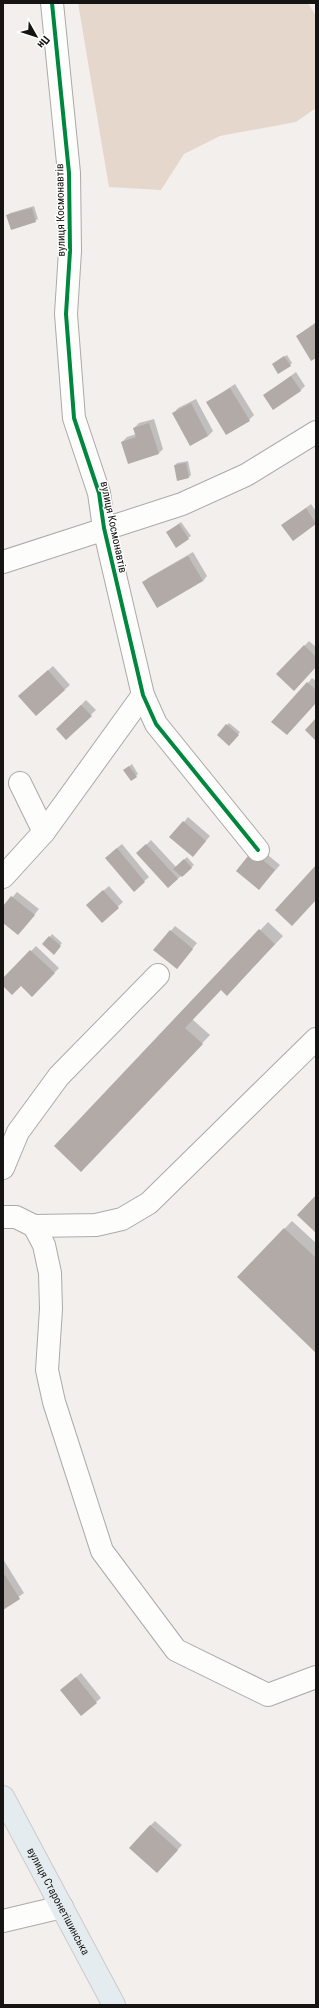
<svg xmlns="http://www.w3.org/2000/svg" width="319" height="2008" font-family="'Roboto Condensed',sans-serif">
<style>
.green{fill:#e6d7cd}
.shadow{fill:#0003}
.building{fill:#b1aaa6}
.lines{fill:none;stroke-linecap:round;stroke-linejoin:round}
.minor-casing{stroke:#acaaa9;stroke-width:24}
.major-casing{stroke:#cccac9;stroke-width:24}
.minor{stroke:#fdfdfc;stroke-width:22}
.major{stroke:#e5ecf0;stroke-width:22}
.cycleway-casing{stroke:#fff;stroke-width:6}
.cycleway{stroke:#00873e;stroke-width:4}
.labels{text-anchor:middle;stroke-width:3;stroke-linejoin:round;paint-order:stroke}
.street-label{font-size:11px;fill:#161413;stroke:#fff}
</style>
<rect width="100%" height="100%" fill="#f2efed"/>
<polygon class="green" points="78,3 308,3 316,16 316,108 296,122 220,136 184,154 161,190 109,187"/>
<g class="shadow">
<polygon points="34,206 38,219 35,221 7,216 10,213"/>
<polygon points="316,322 316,357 312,360 297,336"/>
<polygon points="287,355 292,363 290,365 273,364"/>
<polygon points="296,372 305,386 300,391 265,395"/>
<polygon points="235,384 254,415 249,420 208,402"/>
<polygon points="196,399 213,431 208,436 174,413 178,408"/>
<polygon points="154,419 163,449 158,454 122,442 127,437 136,434 134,428 139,423"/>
<polygon points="188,461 191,475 189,477 175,466 177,463"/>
<polygon points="311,504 316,511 316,523 293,540 283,525"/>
<polygon points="181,522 191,536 188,538 170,530"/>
<polygon points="193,552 207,576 203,581 143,583 148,578"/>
<polygon points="309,641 316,647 316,666 278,674"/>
<polygon points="53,666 70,685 36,715 25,691"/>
<polygon points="312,678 316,681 316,702 308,683"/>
<polygon points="86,700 96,710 66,738 57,729"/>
<polygon points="229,723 240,732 232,742 219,735"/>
<polygon points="132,764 138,774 136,776 125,770"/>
<polygon points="188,817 210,836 197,851 184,822"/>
<polygon points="151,840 176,867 187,857 194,865 168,887 138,853"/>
<polygon points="122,844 149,877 134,890 111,853"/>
<polygon points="258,847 280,865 259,889"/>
<polygon points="109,886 123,902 102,921 92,900"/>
<polygon points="17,892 39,909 23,929 3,922 3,908"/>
<polygon points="268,922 283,936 234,987 221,989 192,1019 210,1035 89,1163 56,1146"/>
<polygon points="175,926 197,943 181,963 155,950"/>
<polygon points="52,934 62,943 53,953 50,937"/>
<polygon points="36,946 59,968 32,995 21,984 3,984 3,980"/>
<polygon points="292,1221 316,1243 316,1351 238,1277"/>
<polygon points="3,1559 24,1593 3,1608"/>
<polygon points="81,1673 101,1698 96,1702 61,1690"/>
<polygon points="155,1821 182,1845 162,1867 150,1826"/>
</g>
<g class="building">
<polygon points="32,208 36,222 11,230 6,215"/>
<polygon points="315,324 316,358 311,361 296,336"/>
<polygon points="284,356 291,366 278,374 272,364"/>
<polygon points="291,376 301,391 273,410 263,395"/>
<polygon points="230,388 250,421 226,435 206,402"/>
<polygon points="191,403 208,436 190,446 172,413"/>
<polygon points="149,423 159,454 128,464 121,442 136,437 133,428"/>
<polygon points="186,463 189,478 177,481 174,465"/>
<polygon points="306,508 316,524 293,541 281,525"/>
<polygon points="179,524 189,539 176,548 166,532"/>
<polygon points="188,556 203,581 157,608 142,582"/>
<polygon points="304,645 316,657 316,667 294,691 276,674"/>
<polygon points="48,670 65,690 36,716 18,696"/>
<polygon points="307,682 316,690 316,703 287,735 271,722"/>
<polygon points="81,705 92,716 66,740 56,729"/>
<polygon points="316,718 316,741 305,730"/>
<polygon points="226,724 239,735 229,746 217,735"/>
<polygon points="129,766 137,777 131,781 123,770"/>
<polygon points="183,821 206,841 193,857 169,837"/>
<polygon points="146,844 178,879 168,888 136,853"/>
<polygon points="117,848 145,882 134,892 105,858"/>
<polygon points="252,851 275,870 259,890 236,871"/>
<polygon points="184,859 192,868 182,877 173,869"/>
<polygon points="316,865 316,900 292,926 275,910"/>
<polygon points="103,890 119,908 102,923 86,905"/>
<polygon points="11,896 35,915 18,935 3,923 3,906"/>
<polygon points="259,929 275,944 227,996 221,990 185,1028 203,1044 81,1172 54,1146"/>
<polygon points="170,930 193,949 177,969 153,950"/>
<polygon points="49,936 61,946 54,955 42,944"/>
<polygon points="30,950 55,973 32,997 21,986 12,995 3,986 3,978"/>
<polygon points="316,1195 316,1233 297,1215"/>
<polygon points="284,1228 316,1258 316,1353 237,1277"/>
<polygon points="3,1572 20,1599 3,1610"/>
<polygon points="76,1677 97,1703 81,1716 60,1690"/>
<polygon points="150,1825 178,1850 157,1873 129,1848"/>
</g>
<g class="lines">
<g class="minor-casing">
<g id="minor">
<polyline points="52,3 69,173 70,251 66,314 74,418 99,493 104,528 143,695 156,724 258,850"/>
<polyline points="3,562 182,504 246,475 316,432"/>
<polyline points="44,832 143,695"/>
<polyline points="3,877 44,832 20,783"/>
<polyline points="3,1168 18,1132 59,1076 158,975"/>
<polyline points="3,1217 16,1217 34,1226 96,1225 122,1219 149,1203 316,1039"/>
<polyline points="34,1226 44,1245 50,1273 51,1309 47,1370 54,1402 102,1551 176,1650 268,1695 316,1677"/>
<polyline points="3,1921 62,1907"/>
</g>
</g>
<g class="major-casing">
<g id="major">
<path id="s1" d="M 3,1797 L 114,2005"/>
</g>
</g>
<use href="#minor" class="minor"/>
<use href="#major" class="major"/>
<g class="cycleway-casing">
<polyline id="cycleway" points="52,3 69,173 70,251 66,314 74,418 99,493 104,528 143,695 156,724 258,850"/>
</g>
<use href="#cycleway" class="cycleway"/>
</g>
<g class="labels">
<g class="street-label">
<text transform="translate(60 210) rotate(-91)" y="4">вулиця Космонавтів</text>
<text transform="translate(114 527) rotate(78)" y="4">вулиця Космонавтів</text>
<text dy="4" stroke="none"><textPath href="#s1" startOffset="118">вулиця Старонетішинська</textPath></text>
</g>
</g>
<rect width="319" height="2008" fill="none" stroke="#161413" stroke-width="8"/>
<g transform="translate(36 36) rotate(129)" stroke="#ffffff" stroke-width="3" paint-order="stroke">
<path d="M0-3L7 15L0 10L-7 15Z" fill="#161413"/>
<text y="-6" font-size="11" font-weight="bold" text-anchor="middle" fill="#161413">Пн</text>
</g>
</svg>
